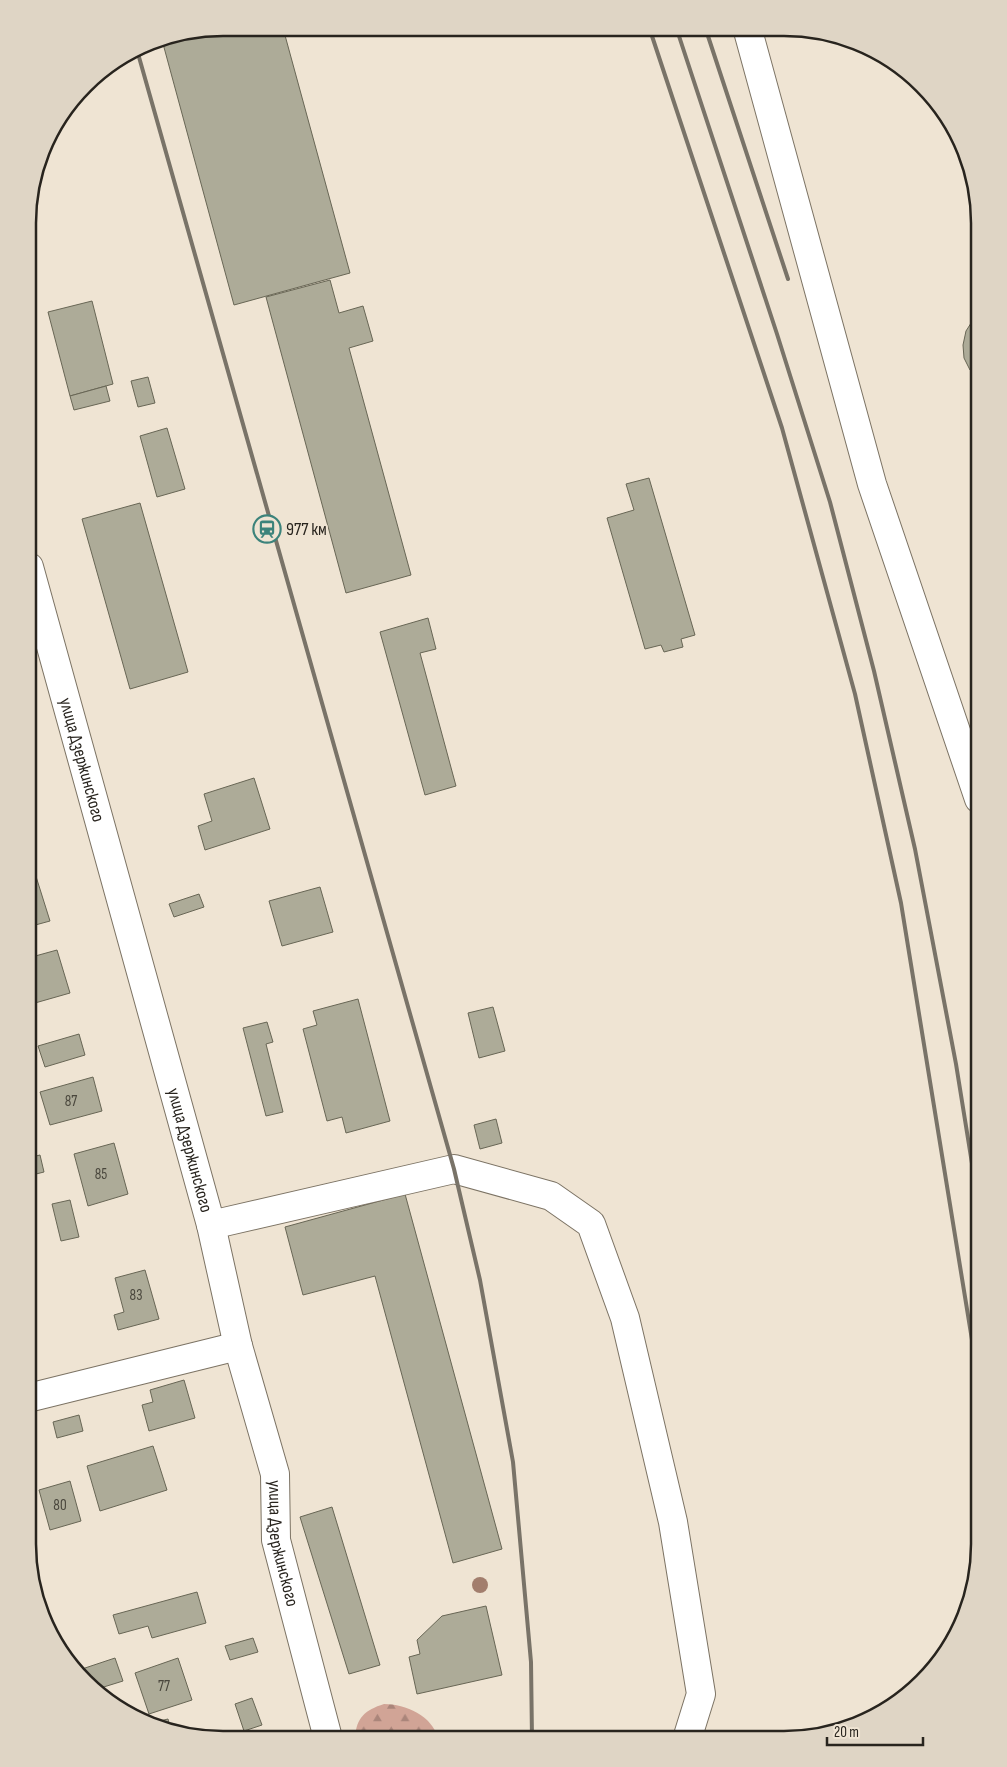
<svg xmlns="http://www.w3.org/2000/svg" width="1007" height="1767" font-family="'Sofia Sans Condensed',sans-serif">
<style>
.forest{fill:url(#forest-firs)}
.building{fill:#adab98;stroke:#686655}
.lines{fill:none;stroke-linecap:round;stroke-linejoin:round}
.minor-casing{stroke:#7c7364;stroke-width:30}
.minor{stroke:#fff;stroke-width:28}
.rail{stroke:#797368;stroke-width:4}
.tree{fill:#a27e6d}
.labels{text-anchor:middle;stroke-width:4;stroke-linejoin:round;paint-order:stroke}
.number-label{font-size:15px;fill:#49463c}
.poi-label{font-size:18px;fill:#28241e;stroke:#efe4d3;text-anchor:start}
.street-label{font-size:18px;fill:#28241e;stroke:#efe4d3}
.rim{fill:none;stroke:#28241e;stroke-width:2.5}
</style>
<defs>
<pattern id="forest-firs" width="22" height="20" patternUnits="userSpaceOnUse" patternTransform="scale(1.25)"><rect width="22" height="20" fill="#d1a496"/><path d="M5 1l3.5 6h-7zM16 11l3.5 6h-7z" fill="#aa857a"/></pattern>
</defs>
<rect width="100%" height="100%" fill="#efe4d3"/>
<path class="forest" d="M 384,1704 C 406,1704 432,1716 438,1738 L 355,1738 C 356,1718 365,1710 384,1704 Z"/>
<g class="building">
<polygon points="223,28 283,28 350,273 234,305 162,40"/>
<polygon points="330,280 339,313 363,306 373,341 349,348 411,575 346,593 266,297"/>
<polygon points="92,301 113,384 70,396 48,312"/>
<polygon points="979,316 979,379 970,370 964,358 963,345 966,331 973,320"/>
<polygon points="148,377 155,403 138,407 131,381"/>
<polygon points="106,386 110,401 74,410 70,396"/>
<polygon points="167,428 185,489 157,497 140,436"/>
<polygon points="649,478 695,635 681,639 683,647 664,652 661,645 645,649 607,518 634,510 626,484"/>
<polygon points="140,503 188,672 130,689 82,519"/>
<polygon points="428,618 436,649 420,653 456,786 425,795 380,632"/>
<polygon points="254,778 270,829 205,850 198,826 212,821 204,794"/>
<polygon points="28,851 50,921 28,927"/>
<polygon points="320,887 333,932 282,946 269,901"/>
<polygon points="199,894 204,907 174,917 169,904"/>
<polygon points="57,950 70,993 28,1005 28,978 32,977 28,958"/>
<polygon points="358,999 390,1121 346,1133 342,1117 327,1121 303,1029 317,1025 313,1011"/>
<polygon points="493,1007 505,1051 479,1058 468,1013"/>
<polygon points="267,1022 273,1042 266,1044 283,1112 266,1116 243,1028"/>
<polygon points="79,1034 85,1055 45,1067 38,1046"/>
<polygon points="93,1077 102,1111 50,1125 40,1092"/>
<polygon points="496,1119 502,1143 480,1149 474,1125"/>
<polygon points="114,1143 128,1194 88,1206 74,1154"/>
<polygon points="40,1155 44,1172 28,1176 28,1158"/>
<polygon points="405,1194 502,1549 453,1563 375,1276 303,1295 285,1227"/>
<polygon points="70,1200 79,1237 61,1241 52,1204"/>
<polygon points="145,1270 159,1319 118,1330 114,1315 124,1312 115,1278"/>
<polygon points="184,1380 195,1418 149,1431 142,1405 153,1402 150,1390"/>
<polygon points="79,1415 83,1431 57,1438 53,1422"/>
<polygon points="153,1446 167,1490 100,1511 87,1466"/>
<polygon points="70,1481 81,1521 50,1530 39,1490"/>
<polygon points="332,1507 380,1665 349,1674 300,1517"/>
<polygon points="197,1592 206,1623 152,1638 148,1626 119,1634 113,1615"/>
<polygon points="486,1606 502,1675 417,1694 409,1657 420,1654 417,1640 442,1616"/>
<polygon points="253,1638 258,1652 230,1660 225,1646"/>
<polygon points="115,1658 123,1681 94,1690 76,1671"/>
<polygon points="178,1658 192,1700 149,1714 135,1673"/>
<polygon points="252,1698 262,1725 244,1731 235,1704"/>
<polygon points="168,1719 171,1731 147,1724"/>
</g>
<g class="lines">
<g class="minor-casing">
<g id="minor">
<polyline points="748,31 872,484 979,799"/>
<path id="s1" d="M 29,567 L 211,1225 L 238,1346 L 275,1474 L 276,1540 L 328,1738"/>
<polyline points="211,1225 454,1169 551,1196 591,1224 625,1318 673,1522 701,1694 687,1739"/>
<polyline points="28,1398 238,1346"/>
</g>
</g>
<use href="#minor" class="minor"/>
<g class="rail">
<polyline points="650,30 782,428 855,694 901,903 979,1383"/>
<polyline points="677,30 777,334 830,502 874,671 915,849 956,1064 979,1207"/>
<polyline points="706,30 788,279"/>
<polyline points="137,50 454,1169 480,1280 513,1462 531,1662 532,1739"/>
</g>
</g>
<circle class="tree" cx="480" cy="1585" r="8"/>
<defs>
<g id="station-ring" transform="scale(1.4375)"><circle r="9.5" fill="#efe4d3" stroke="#3c837b" stroke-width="1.5"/><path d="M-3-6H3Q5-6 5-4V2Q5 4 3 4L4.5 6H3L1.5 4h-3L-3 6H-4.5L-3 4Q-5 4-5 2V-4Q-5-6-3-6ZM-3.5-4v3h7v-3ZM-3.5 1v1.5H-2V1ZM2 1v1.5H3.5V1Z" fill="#3c837b"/></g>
</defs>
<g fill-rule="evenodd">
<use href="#station-ring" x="267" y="529"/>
</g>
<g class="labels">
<g class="number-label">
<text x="71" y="1106">87</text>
<text x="101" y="1179">85</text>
<text x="136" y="1300">83</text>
<text x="60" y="1510">80</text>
<text x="164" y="1691">77</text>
</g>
<g class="poi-label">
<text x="286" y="535">977 км</text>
</g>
<g class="street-label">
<text dy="6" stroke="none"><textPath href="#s1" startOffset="200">улица Дзержинского</textPath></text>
<text dy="6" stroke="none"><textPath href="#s1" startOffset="605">улица Дзержинского</textPath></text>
<text dy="6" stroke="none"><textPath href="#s1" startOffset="1010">улица Дзержинского</textPath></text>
</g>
</g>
<path d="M0 0H1007V1767H0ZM223 36H784A187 187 0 0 1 971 223V1544A187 187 0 0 1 784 1731H223A187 187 0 0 1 36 1544V223A187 187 0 0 1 223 36Z" fill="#dfd5c5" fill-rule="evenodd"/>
<path class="rim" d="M223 36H784A187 187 0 0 1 971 223V1544A187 187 0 0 1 784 1731H223A187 187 0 0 1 36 1544V223A187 187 0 0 1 223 36Z"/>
<path d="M827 1737v8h96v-8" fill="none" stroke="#28241e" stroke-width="2.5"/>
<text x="834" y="1737" font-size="15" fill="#28241e" stroke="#efe4d3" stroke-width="4" paint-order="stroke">20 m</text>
</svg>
